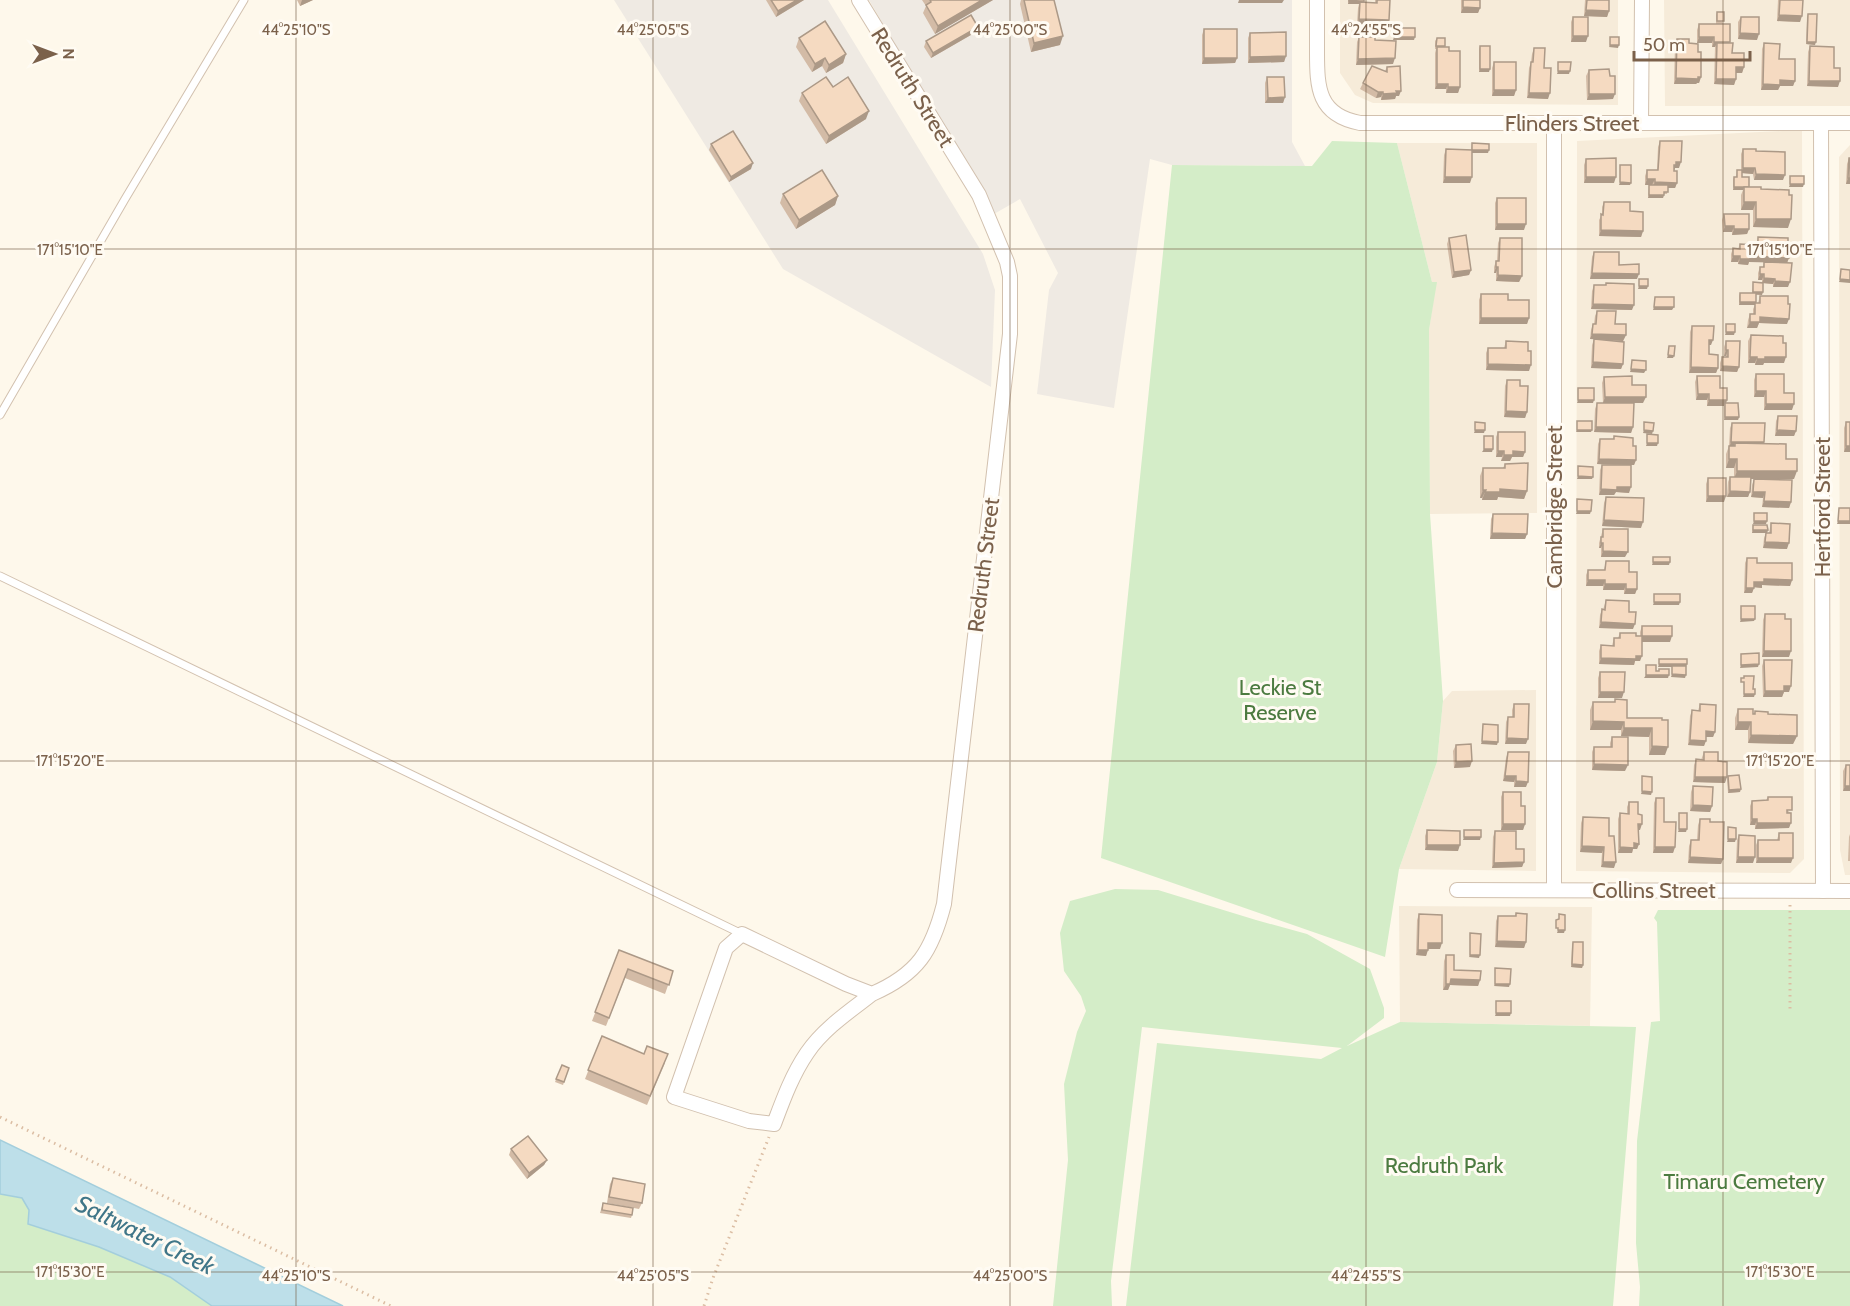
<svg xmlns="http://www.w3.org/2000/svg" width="1850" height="1306" font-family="Cabin,sans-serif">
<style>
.residential{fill:#f6ebd9}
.industrial{fill:#efeae3}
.green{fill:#d4edc8}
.water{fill:#bddfe9;stroke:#a3cedc;stroke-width:1.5}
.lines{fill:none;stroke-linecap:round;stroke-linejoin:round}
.lane-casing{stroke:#d2c1af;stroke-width:9}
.street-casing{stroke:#d2c1af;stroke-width:16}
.path{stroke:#dbbda3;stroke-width:3;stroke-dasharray:1.5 4.5;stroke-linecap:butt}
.lane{stroke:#fff;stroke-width:7}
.street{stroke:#fff;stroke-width:14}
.wall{fill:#d3bba6}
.shaded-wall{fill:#ac9987}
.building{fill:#f5dac1;stroke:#ac9987;stroke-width:1.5}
.ticks{fill:none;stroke:#7b614b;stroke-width:1.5;stroke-opacity:0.45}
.labels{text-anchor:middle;stroke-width:6;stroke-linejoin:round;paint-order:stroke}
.street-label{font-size:22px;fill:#7b614b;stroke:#fffbf3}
.park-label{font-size:22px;fill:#4c7b40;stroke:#fffbf3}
.water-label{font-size:24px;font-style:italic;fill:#407688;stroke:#fffbf3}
.ticks-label{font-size:15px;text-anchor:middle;fill:#7b614b;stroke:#fffbf3;stroke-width:6;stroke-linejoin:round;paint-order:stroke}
</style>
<rect width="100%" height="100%" fill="#fef8eb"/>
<g class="residential">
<polygon points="1340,0 1618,0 1618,105 1373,103 1355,95 1340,73"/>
<polygon points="1664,0 1850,0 1850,106 1665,106"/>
<polygon points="1802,130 1804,859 1790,873 1576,871 1577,141"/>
<polygon points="1397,143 1537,143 1537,513 1430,514 1429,330 1436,283 1432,282"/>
<polygon points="1850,145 1850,875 1845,875 1840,850 1839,157"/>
<polygon points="1536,690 1536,871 1399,869 1437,762 1443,701 1452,691"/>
<polygon points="1399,906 1592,907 1590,1026 1400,1022"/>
</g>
<g class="industrial">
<polygon points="614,0 828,0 983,254 995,290 991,387 783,269"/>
<polygon points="869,0 1292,0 1292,142 1305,166 1172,165 1150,159 1114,408 1037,394 1049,290 1058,273 1020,199 994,214"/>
</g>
<g class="green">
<polygon points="1332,141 1397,143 1432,282 1437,282 1429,330 1430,514 1443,701 1437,762 1399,869 1385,957 1101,858 1172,165 1312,166"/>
<polygon points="1115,889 1158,890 1256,920 1307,934 1370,969 1384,1008 1384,1018 1347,1046 1400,1022 1636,1027 1613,1306 1126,1306 1157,1043 1321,1059 1342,1048 1142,1027 1111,1281 1112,1306 1053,1306 1068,1160 1064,1084 1077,1032 1086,1011 1081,996 1064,971 1060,933 1070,901"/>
<polygon points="1658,910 1850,910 1850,1306 1639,1306 1640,1287 1636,1243 1637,1141 1651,1022 1660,1021 1657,922 1654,918"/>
<polygon points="0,1194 22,1198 29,1210 28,1224 99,1247 170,1277 212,1306 0,1306"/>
</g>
<polygon class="water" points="0,1140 343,1306 212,1306 170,1277 99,1247 28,1224 29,1210 22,1198 0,1194"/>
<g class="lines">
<g class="lane-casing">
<g id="lane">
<polyline points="0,415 125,199 244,0"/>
<polyline points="0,576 742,934"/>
</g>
</g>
<g class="street-casing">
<g id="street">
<path d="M 859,0 L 979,195 L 1007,262 L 1010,276 L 1010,334 L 944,904 C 932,951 918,974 872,994 L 846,984 L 742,934 L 726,948 L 674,1097 L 749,1121 L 774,1124 C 783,1100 792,1075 807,1053 C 823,1029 850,1011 872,994"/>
<path d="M 1317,0 C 1317,17 1317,35 1317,52 C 1317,88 1318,115 1360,123 L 1850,123"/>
<polyline points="1641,122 1642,0"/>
<polyline points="1554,123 1554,890"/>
<polyline points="1821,123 1823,891"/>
<polyline points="1457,890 1850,891"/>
</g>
</g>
<g class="path">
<polyline points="1790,905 1790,1009"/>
<polyline points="0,1117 391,1306"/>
<polyline points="704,1306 713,1278 769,1137"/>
</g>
<use href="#lane" class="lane"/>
<use href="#street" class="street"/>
</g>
<g class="wall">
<polygon points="297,0 313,0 300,6"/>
<polygon points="766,0 804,0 776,17"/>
<polygon points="922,0 993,0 935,34 923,13 926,6"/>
<polygon points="1021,0 1054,0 1060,45 1031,52 1020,4"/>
<polygon points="1348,0 1364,0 1364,2 1375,3 1375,0 1390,0 1389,20 1387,26 1357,24 1358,8 1359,4 1348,4"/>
<polygon points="1461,0 1480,0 1480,8 1478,13 1461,13"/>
<polygon points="1585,0 1609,0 1609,11 1607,17 1584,16"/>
<polygon points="1778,0 1803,0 1800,22 1777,21"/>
<polygon points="1717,12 1723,24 1730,42 1729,43 1732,53 1744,67 1742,73 1736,73 1736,79 1734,85 1714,84 1715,47 1712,47 1712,43 1697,43 1697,30 1699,24 1716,24 1716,15"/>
<polygon points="1808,14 1815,45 1806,44 1807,17"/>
<polygon points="1573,17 1586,42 1571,42 1571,22"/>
<polygon points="1741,17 1757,40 1738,39 1738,22"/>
<polygon points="978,27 976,32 931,58 924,47 926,41"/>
<polygon points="1204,29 1237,58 1235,63 1202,64 1202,35"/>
<polygon points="1250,33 1286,56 1284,62 1248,63 1248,38"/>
<polygon points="1359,37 1375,40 1393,64 1356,65 1357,42"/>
<polygon points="799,38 846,54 843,63 826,73 822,66 812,72 796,47"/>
<polygon points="1437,38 1445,47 1449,51 1460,87 1458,93 1446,93 1446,89 1435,89 1435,53 1436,49 1435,49 1435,41"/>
<polygon points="1677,39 1689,43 1698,52 1701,77 1699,83 1697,83 1696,84 1674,84 1675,44"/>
<polygon points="1764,43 1779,59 1795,81 1793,86 1780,86 1778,90 1761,90 1762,49"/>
<polygon points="1480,46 1489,72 1479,72 1479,49"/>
<polygon points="1810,46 1834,68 1838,87 1807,86 1808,52"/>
<polygon points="1534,48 1544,68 1548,99 1527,98 1529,68 1531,62 1532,54"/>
<polygon points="1494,62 1516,90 1514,96 1492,96 1492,68"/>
<polygon points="1387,67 1399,96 1396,96 1395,99 1381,100 1381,97 1376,98 1360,89 1363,83 1385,71"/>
<polygon points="1589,70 1610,76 1613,99 1587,100 1586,76"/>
<polygon points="1267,77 1285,97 1283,103 1265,103 1265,83"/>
<polygon points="833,87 866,119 826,144 799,101 802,93"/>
<polygon points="1660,141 1679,168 1675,168 1674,170 1677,183 1675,188 1668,188 1667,194 1664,194 1663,198 1648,198 1649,185 1652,185 1645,185 1645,176 1647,170 1657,170 1658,147"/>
<polygon points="1472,143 1488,153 1472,153 1470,183 1443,183 1444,155 1446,149 1471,150"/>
<polygon points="711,144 751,169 729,182 709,150"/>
<polygon points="1743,149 1756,151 1783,180 1754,180 1753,174 1742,173 1742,177 1749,187 1761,189 1788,228 1753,227 1753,210 1741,210 1741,195 1743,190 1733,190 1733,180 1734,177 1736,177 1737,170 1741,170 1741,154"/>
<polygon points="1849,158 1850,184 1846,184 1847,164"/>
<polygon points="1586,159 1614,183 1584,183 1584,165"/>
<polygon points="783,194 838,196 835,205 796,229 780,203"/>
<polygon points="1497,198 1524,230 1495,230 1495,203"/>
<polygon points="1604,202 1630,211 1643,231 1641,237 1599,236 1599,220 1602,214 1602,207"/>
<polygon points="1724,214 1749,229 1747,234 1732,235 1732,232 1723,232 1722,220"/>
<polygon points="1758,237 1788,245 1791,257 1789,257 1787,263 1788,287 1773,287 1773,284 1763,283 1762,295 1756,295 1756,303 1758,303 1760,296 1787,324 1759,323 1757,328 1747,328 1748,320 1750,314 1753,314 1753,309 1755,305 1739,305 1739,296 1740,293 1752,293 1753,282 1762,283 1762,280 1758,280 1758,273 1760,267 1763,267 1764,262 1749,262 1748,265 1738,264 1738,262 1731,262 1731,254 1733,248 1738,249 1740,244 1756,245"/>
<polygon points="1449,238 1471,270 1469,275 1452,278 1447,244"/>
<polygon points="1500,238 1522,276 1519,282 1496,281 1496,273 1494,273 1494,267 1496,261 1497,261 1498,243"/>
<polygon points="1594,252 1619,265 1637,279 1590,279 1592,257"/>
<polygon points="1606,283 1632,310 1591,309 1592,291 1594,285 1606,285"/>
<polygon points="1481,294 1508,300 1529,318 1527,324 1479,324 1479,300"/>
<polygon points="1597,311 1615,324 1626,335 1623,341 1605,340 1623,364 1621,369 1591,368 1592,345 1594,339 1590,339 1591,330 1593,324 1594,324 1595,316"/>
<polygon points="1692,326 1711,345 1709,345 1709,354 1718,368 1716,373 1689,373 1690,332"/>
<polygon points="1751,335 1784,363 1764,363 1763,365 1755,365 1755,363 1748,363 1748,341"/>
<polygon points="1506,341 1528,351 1529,371 1486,370 1486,353 1488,348 1504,348"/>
<polygon points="1726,341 1739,367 1737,372 1720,371 1720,363 1722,357 1726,357 1726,356 1724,356 1724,347"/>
<polygon points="1756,374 1784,393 1792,410 1764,410 1764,397 1754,397 1754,380"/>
<polygon points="1697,376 1720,388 1727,400 1726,403 1739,417 1738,420 1724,420 1724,406 1707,406 1707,400 1696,400 1695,382"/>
<polygon points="1604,377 1632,385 1643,403 1603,403 1602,383"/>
<polygon points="1507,380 1520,386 1527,412 1525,418 1504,417 1505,386"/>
<polygon points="1597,403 1633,427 1631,433 1594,432 1595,409"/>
<polygon points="1778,416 1796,431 1794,436 1775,436 1776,421"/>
<polygon points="1846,422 1850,452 1844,452 1844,428"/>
<polygon points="1732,423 1764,442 1764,443 1786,459 1794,479 1764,479 1791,502 1789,508 1762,507 1763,498 1751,497 1752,485 1754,479 1751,479 1750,492 1748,497 1727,497 1728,482 1730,477 1734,477 1734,468 1726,468 1726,454 1729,446 1730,428"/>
<polygon points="1498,432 1525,452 1523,457 1512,457 1510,461 1501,461 1502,457 1496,457 1496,437"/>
<polygon points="1614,436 1633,446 1636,460 1634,465 1631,465 1629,493 1616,492 1614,495 1599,495 1600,470 1602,465 1612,465 1597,464 1598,444 1600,439 1613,439"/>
<polygon points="1505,464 1527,491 1524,499 1498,497 1497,500 1482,500 1482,498 1480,498 1480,476 1483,468 1503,468"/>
<polygon points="1708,478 1724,502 1706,502 1706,484"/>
<polygon points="1606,497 1641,528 1602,526 1604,503"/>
<polygon points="1493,514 1527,534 1525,539 1490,539 1491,519"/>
<polygon points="1771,523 1787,549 1763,548 1764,538 1766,533 1752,533 1753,525 1768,530 1767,533 1769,533"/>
<polygon points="1603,529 1625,557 1601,557 1601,548 1599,548 1599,543"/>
<polygon points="1747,558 1792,580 1790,586 1762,585 1762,588 1754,587 1752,593 1744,593 1745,563"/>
<polygon points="1606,561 1629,572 1637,589 1635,594 1624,594 1624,590 1603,590 1603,586 1586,586 1586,575 1588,570 1604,570"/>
<polygon points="1606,600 1633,629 1599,628 1600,615 1602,609 1603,610"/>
<polygon points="1765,614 1785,619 1789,657 1762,657 1763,620"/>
<polygon points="1642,626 1670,642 1642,642 1640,661 1635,661 1634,665 1599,664 1599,651 1601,645 1612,646 1614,638 1618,638 1620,633 1640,636 1640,632"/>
<polygon points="1764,660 1789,692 1784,692 1782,697 1763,697 1762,666"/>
<polygon points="1600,672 1622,698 1598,698 1598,678"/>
<polygon points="1615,699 1627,718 1662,718 1665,755 1649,755 1649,737 1621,736 1621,730 1590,730 1590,710 1593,702 1615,702"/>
<polygon points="1514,704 1526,744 1505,744 1506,722 1508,717 1512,717 1512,710"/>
<polygon points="1700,704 1715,732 1713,737 1706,737 1704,746 1688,745 1690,716 1692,710 1698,711"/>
<polygon points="1738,709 1753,714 1754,714 1755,711 1768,714 1797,736 1793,744 1748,743 1748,730 1735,730 1735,718"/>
<polygon points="1612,737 1625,771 1592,770 1592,752 1594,747 1610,747 1610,743"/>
<polygon points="1456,745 1470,767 1454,768 1453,751"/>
<polygon points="1508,752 1526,787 1514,787 1514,782 1503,781 1506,758"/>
<polygon points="1704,752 1718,761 1725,783 1693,782 1694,765 1696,759 1701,760"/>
<polygon points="1846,765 1850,765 1850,791 1843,791 1843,771"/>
<polygon points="1728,776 1740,792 1728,793 1727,779"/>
<polygon points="1693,786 1712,806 1710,812 1690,811 1691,792"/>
<polygon points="1503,792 1521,806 1525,824 1523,830 1501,830 1501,797"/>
<polygon points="1768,797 1791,813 1789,828 1755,829 1755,825 1750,825 1750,806 1752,801 1766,800"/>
<polygon points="1656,798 1664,822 1675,847 1673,853 1653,853 1654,803"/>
<polygon points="1629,802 1638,814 1640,830 1638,830 1639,844 1637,849 1633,849 1632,853 1618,853 1618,819 1620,813 1627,814 1627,807"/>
<polygon points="1583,817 1609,836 1614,868 1601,867 1602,853 1580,852 1581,823"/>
<polygon points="1700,819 1710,822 1723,859 1721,864 1688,863 1689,846 1691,840 1697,840 1698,825"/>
<polygon points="1427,830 1458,851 1425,850 1425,836"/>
<polygon points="1495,831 1516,849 1524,862 1522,867 1492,868 1493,837"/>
<polygon points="1779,833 1791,863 1756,863 1756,845 1758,840 1777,840"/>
<polygon points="1850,834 1850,861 1848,861 1849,837"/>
<polygon points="1739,835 1753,863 1736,863 1737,840"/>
<polygon points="1516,913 1526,942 1524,948 1495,947 1496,921 1498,916 1515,916"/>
<polygon points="1419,914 1440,949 1428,949 1426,956 1416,955 1417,920"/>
<polygon points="1573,942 1583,965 1582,968 1571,967 1572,944"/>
<polygon points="619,950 673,971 665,994 625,978 606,1026 592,1021"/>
<polygon points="1446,955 1454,970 1480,980 1478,986 1450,985 1448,990 1443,990 1444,961"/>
<polygon points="602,1036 665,1063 647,1105 585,1079"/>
<polygon points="562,1065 569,1068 563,1085 555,1082"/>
<polygon points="511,1149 547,1160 544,1165 527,1179 509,1155"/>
<polygon points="613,1178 642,1203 639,1209 607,1203 610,1184"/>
<polygon points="603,1203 632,1215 631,1218 600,1213"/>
</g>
<g class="shaded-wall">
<polygon points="302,0 313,0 300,6"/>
<polygon points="797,0 804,0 776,17 778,11"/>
<polygon points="982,0 993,0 935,34 938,26"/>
<polygon points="1239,0 1284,0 1282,3 1238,3"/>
<polygon points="1349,1 1364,2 1363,4 1348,4"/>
<polygon points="1463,7 1480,8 1478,13 1461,13"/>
<polygon points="1586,10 1609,11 1607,17 1584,16"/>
<polygon points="1779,15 1802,16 1800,22 1777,21"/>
<polygon points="1359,19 1389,20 1387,26 1357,24"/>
<polygon points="978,27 976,32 931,58 933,53"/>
<polygon points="1740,33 1759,34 1757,40 1738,39"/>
<polygon points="1063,36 1060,45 1031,52 1034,43"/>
<polygon points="1573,36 1588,36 1586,42 1571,42"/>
<polygon points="1394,37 1415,37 1414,40 1393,40"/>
<polygon points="1699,37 1714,37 1712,43 1697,43"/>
<polygon points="1714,42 1730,42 1727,47 1717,43 1715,47 1712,47"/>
<polygon points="1807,42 1816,42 1815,45 1806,44"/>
<polygon points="1610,45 1619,45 1618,48 1609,47"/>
<polygon points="846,54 843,63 826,73 829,65"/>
<polygon points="1286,56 1284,62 1248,63 1250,57"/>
<polygon points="825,58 822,66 812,72 815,64"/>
<polygon points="1204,58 1237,58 1235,63 1202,64"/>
<polygon points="1395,58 1393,64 1356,65 1358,59"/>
<polygon points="1736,67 1744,67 1742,73 1734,73"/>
<polygon points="1480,69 1490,69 1489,72 1479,72"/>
<polygon points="1558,71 1570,71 1569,74 1557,74"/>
<polygon points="1698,77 1701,77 1699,83 1697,83 1696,84 1674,84 1676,78"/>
<polygon points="1716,79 1736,79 1734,85 1714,84"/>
<polygon points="1780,80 1795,81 1793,86 1780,86 1778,90 1761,90 1763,84"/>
<polygon points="1809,81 1840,81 1838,87 1807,86"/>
<polygon points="1437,84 1448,84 1446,89 1435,89"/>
<polygon points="1448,87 1460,87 1458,93 1446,93"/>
<polygon points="1494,90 1516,90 1514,96 1492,96"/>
<polygon points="1396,91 1401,91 1399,96 1396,96 1395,99 1381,100 1383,94"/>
<polygon points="1378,92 1383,92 1381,97 1376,98"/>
<polygon points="1529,93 1550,93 1548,99 1527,98"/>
<polygon points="1589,94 1615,94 1613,99 1587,100"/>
<polygon points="1285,97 1283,103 1265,103 1268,98"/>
<polygon points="869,111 866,119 826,144 829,136"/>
<polygon points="1472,150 1489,150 1488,153 1471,153"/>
<polygon points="1676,162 1681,162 1679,168 1675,168 1674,171 1672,171"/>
<polygon points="753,163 751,169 729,182 731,177"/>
<polygon points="1743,168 1755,168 1753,174 1741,173"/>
<polygon points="1756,174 1785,175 1783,180 1754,180"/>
<polygon points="1445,177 1472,177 1470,183 1443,183"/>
<polygon points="1586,177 1616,177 1614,183 1584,183"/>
<polygon points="1848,178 1850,178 1850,184 1846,184"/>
<polygon points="1647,179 1655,179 1652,185 1645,185"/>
<polygon points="1620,182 1631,183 1630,185 1619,185"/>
<polygon points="1655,182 1677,183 1675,188 1652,188"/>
<polygon points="1790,184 1804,184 1803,187 1789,187"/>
<polygon points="1734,187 1744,187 1743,190 1733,190"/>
<polygon points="1649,195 1664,195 1663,198 1648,198"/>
<polygon points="838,196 835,205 796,229 799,220"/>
<polygon points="1744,202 1756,202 1753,210 1741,210"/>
<polygon points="1756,219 1791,219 1788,228 1753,227"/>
<polygon points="1497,224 1526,224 1524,230 1495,230"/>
<polygon points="1725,226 1734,226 1732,232 1723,232"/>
<polygon points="1734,229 1749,229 1747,234 1732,235"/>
<polygon points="1601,230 1643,231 1641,237 1599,236"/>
<polygon points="1733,256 1740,256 1738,262 1731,262"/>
<polygon points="1750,256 1789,258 1787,263 1749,262 1748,265 1738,264 1740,259"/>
<polygon points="1496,267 1498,267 1496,273 1494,273"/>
<polygon points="1471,270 1469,275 1452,278 1454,272"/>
<polygon points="1592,273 1639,274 1637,279 1590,279"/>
<polygon points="1760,274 1764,274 1762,280 1758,280"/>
<polygon points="1498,275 1522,276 1519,282 1496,281"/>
<polygon points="1764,278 1775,279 1773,284 1762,283"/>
<polygon points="1840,279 1850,280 1850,283 1839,282"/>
<polygon points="1775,281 1790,282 1788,287 1773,287"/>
<polygon points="1639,286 1648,286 1647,289 1638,289"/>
<polygon points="1753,292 1763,292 1762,295 1752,294"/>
<polygon points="1740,302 1756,302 1755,305 1739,305"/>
<polygon points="1593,304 1634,305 1632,310 1591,309"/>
<polygon points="1654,307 1674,307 1672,310 1653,310"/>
<polygon points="1760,317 1789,319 1787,324 1759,323 1757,328 1747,328 1750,322"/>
<polygon points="1481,318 1529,318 1527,324 1479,324"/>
<polygon points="1726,332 1735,332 1734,335 1725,335"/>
<polygon points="1592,334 1626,335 1623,341 1590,339"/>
<polygon points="1709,340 1713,340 1711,345 1707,345"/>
<polygon points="1726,350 1728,350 1726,356 1724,356"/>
<polygon points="1668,355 1674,356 1673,358 1667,358"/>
<polygon points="1750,357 1757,357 1755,363 1748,363"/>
<polygon points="1765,357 1786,357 1784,363 1764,363 1763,365 1755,365 1757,359"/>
<polygon points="1593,362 1623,364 1621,369 1591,368"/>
<polygon points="1488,364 1531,365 1529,371 1486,370"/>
<polygon points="1722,366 1739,367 1737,372 1720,371"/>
<polygon points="1691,367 1718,368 1716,373 1689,373"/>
<polygon points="1631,369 1646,370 1644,373 1630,372"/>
<polygon points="1756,391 1766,391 1764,397 1754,397"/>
<polygon points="1698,394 1709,394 1707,400 1696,400"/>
<polygon points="1605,397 1646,397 1643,403 1603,403"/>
<polygon points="1578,400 1594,400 1593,403 1577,403"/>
<polygon points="1709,400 1727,400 1725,406 1725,403 1724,406 1707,406"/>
<polygon points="1766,404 1794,404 1792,410 1764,410"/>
<polygon points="1506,411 1527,412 1525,418 1504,417"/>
<polygon points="1725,417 1739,417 1738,420 1724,420"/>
<polygon points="1596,427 1633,427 1631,433 1594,432"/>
<polygon points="1475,430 1485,430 1484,433 1474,433"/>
<polygon points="1577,430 1592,430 1591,432 1576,432"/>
<polygon points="1644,430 1653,431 1652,434 1643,433"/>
<polygon points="1777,430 1796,431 1794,436 1775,436"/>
<polygon points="1731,442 1764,442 1762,448 1735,443 1733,448 1729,448"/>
<polygon points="1647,443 1658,443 1657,446 1646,446"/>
<polygon points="1846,446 1850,446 1850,452 1844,452"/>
<polygon points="1484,449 1493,449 1492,452 1482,452"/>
<polygon points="1498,451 1504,451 1502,457 1496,457"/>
<polygon points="1513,451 1525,452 1523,457 1512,457 1510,461 1501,461 1504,455"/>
<polygon points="1599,459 1636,460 1634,465 1597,464"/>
<polygon points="1729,459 1737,459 1734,468 1726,468"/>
<polygon points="1737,471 1797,471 1794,479 1734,479"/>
<polygon points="1578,476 1593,477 1592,479 1577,479"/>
<polygon points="1617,487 1631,487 1629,493 1616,492 1614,495 1599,495 1601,489"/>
<polygon points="1500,489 1527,491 1524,499 1498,497 1497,500 1482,500 1485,492"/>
<polygon points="1483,490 1486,490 1482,498 1480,498"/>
<polygon points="1730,491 1750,492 1748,497 1727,497"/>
<polygon points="1753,492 1765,492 1763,498 1751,497"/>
<polygon points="1708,496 1726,496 1724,502 1706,502"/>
<polygon points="1764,501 1791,502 1789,508 1762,507"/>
<polygon points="1577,511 1591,511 1590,514 1576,514"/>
<polygon points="1604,520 1643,522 1641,528 1602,526"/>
<polygon points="1754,521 1767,521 1766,524 1753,524"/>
<polygon points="1838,521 1850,521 1850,524 1837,524"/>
<polygon points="1753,530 1768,530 1767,533 1752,533"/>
<polygon points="1492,533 1527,534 1525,539 1490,539"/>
<polygon points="1765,542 1789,543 1787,549 1763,548"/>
<polygon points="1601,543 1603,543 1601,548 1599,548"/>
<polygon points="1603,551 1628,552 1625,557 1601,557"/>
<polygon points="1653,562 1670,562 1669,565 1652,565"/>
<polygon points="1764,579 1792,580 1790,586 1762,585 1762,588 1752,587 1754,582"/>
<polygon points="1588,580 1605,580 1603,586 1586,586"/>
<polygon points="1605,584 1626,584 1624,590 1603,590"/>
<polygon points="1746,588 1754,588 1752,593 1744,593"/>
<polygon points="1626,589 1637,589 1635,594 1624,594"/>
<polygon points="1654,602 1680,602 1679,605 1653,605"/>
<polygon points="1741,619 1755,619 1754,621 1740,622"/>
<polygon points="1601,622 1635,624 1633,629 1599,628"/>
<polygon points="1642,636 1672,636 1670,642 1640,642"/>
<polygon points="1764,651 1791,651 1789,657 1762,657"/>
<polygon points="1636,656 1642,656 1640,661 1635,661 1634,665 1599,664 1601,658"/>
<polygon points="1659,664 1687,664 1686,667 1658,667"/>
<polygon points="1759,664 1758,667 1740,668 1741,665"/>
<polygon points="1672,674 1686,675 1685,678 1671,677"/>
<polygon points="1646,675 1669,675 1668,678 1644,678"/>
<polygon points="1784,686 1791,686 1789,692 1784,692 1782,697 1763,697 1765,691"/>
<polygon points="1600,692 1624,692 1622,698 1598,698"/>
<polygon points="1744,694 1755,694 1754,697 1743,697"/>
<polygon points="1593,721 1624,722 1621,730 1590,730"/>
<polygon points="1738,722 1751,722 1748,730 1735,730"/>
<polygon points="1624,728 1652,728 1649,737 1621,736"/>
<polygon points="1706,731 1715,732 1713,737 1704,737"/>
<polygon points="1751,735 1797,736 1793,744 1748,743"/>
<polygon points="1507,738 1528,739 1526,744 1505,744"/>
<polygon points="1690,740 1706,741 1704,746 1688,745"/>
<polygon points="1482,741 1498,742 1497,745 1481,744"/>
<polygon points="1652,746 1668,747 1665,755 1649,755"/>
<polygon points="1472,761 1470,767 1454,768 1456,762"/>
<polygon points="1594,764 1628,765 1625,771 1592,770"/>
<polygon points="1505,776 1516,776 1514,782 1503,781"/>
<polygon points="1695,777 1727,777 1725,783 1693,782"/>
<polygon points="1516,781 1528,782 1526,787 1514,787"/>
<polygon points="1845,786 1850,786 1850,791 1843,791"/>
<polygon points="1741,789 1740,792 1728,793 1729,790"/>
<polygon points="1642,791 1652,792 1651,795 1641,794"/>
<polygon points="1693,805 1712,806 1710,812 1690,811"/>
<polygon points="1752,819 1757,819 1755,825 1750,825"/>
<polygon points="1757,823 1791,823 1789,828 1755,829"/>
<polygon points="1503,824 1525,824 1523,830 1501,830"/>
<polygon points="1638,824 1642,824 1640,830 1635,830"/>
<polygon points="1679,829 1687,829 1686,832 1678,832"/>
<polygon points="1464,837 1481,837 1480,840 1463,840"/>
<polygon points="1728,839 1736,839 1735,842 1727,842"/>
<polygon points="1634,843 1639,844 1637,849 1633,849 1632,853 1618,853 1620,847"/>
<polygon points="1427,845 1460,845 1458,851 1425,850"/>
<polygon points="1582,846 1604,847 1602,853 1580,852"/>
<polygon points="1655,847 1675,847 1673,853 1653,853"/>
<polygon points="1690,857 1723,859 1721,864 1688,863"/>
<polygon points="1738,857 1755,857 1753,863 1736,863"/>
<polygon points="1758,858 1793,858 1791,863 1756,863"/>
<polygon points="1524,862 1522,867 1492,868 1494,863"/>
<polygon points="1603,862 1616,862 1614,868 1601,867"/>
<polygon points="1558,930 1565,930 1564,933 1557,933"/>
<polygon points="1497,941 1526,942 1524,948 1495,947"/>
<polygon points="1428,943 1442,943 1440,949 1426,949"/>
<polygon points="1418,950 1428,950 1426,956 1416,955"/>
<polygon points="1470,955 1480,955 1479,958 1469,957"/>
<polygon points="1572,964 1583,965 1582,968 1571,967"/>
<polygon points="1451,979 1480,980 1478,986 1450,985 1448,990 1443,990 1446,984"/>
<polygon points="1495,984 1510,984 1509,987 1494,986"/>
<polygon points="1496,1013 1511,1013 1510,1016 1495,1016"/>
<polygon points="547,1160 544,1165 527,1179 529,1173"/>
</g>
<g class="building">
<polygon points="771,0 797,0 778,11"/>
<polygon points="930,0 982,0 938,26 926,5 931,2"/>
<polygon points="1024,0 1054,0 1063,36 1034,43"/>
<polygon points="1349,0 1364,0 1364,2 1349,1"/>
<polygon points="1377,0 1390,0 1389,20 1359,19 1360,2 1377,3"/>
<polygon points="1463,0 1480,0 1480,8 1463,7"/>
<polygon points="1587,0 1609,0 1609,11 1586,10"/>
<polygon points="1780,0 1803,0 1802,16 1779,15"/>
<rect x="1717" y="12" width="7" height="9"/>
<polygon points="1808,14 1817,14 1816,42 1807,42"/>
<polygon points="971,15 978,27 933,53 926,41"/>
<rect x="1573" y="17" width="15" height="19"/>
<polygon points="1741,17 1759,17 1759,34 1740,33"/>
<polygon points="825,21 846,54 829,65 825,58 815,64 799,38"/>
<polygon points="1699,24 1730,24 1730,42 1714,42 1714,37 1699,37"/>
<rect x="1394" y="28" width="21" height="9"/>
<rect x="1204" y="29" width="33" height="29"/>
<polygon points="1286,32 1286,56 1250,57 1250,33"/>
<polygon points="1359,37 1375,37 1375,40 1396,41 1395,58 1358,59"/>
<rect x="1610" y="37" width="9" height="8"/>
<polygon points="1437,38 1445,38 1445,46 1436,46"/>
<polygon points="1677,39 1689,39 1689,43 1698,44 1698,52 1701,52 1701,77 1698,77 1698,79 1676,78"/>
<polygon points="1717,43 1733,43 1732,53 1744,53 1744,67 1736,67 1736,79 1716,79"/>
<polygon points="1764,43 1780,44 1779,59 1795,59 1795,81 1780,80 1780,85 1763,84"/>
<rect x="1480" y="46" width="10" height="23"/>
<polygon points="1810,46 1834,47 1834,68 1840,68 1840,81 1809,81"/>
<polygon points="1437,47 1449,47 1449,51 1460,51 1460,87 1448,87 1448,84 1437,84"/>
<polygon points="1534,48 1545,48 1544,68 1551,68 1550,93 1529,93 1531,62 1533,62"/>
<rect x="1494" y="62" width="22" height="28"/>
<polygon points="1558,62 1571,62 1570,71 1558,71"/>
<polygon points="1372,66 1387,72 1387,67 1400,66 1401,91 1396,91 1397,93 1383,94 1383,92 1378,92 1363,83"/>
<polygon points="1609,69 1610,76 1615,76 1615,94 1589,94 1589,70"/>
<polygon points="826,77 833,87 848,77 869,111 829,136 802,93"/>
<polygon points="1267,77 1284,77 1285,97 1268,98"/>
<polygon points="733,131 753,163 731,177 711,144"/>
<polygon points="1660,141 1682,141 1681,162 1676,162 1676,165 1674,165 1674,171 1677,171 1677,183 1655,182 1655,179 1647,179 1647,170 1658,170"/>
<polygon points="1472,143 1489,144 1489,150 1472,150"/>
<polygon points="1446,149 1472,150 1472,177 1445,177"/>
<polygon points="1743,149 1756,149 1756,151 1785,152 1785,175 1756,174 1755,168 1743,168"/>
<polygon points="1616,158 1616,177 1586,177 1586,159"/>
<polygon points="1849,158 1850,158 1850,178 1848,178"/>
<polygon points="1620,165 1631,165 1631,183 1620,182"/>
<polygon points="822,170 838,196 799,220 783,194"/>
<polygon points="1737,170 1742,170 1742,177 1749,177 1749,187 1734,187 1734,177 1737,177"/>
<rect x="1790" y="176" width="14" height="8"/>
<polygon points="1649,185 1668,185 1668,192 1664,192 1664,195 1649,195"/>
<polygon points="1744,187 1761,187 1761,189 1789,190 1789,195 1792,195 1791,219 1756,219 1756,202 1744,202"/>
<rect x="1497" y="198" width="29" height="26"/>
<polygon points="1604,202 1630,202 1630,211 1643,212 1643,231 1601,230 1601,214 1603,215"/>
<polygon points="1724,214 1749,214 1749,229 1734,229 1734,226 1725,226"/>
<polygon points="1466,235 1471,270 1454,272 1449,238"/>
<polygon points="1758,237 1788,238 1788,245 1793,245 1793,252 1789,252 1789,258 1750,256 1750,259 1740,259 1740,256 1733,256 1733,248 1740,249 1740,244 1758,245"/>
<polygon points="1500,238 1522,238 1522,276 1498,275 1498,267 1496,267 1496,261 1499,261"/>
<polygon points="1594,252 1619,252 1619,265 1639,264 1639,274 1592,273"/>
<polygon points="1764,262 1792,263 1790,282 1775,281 1775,279 1764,278 1764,274 1760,274 1760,267 1764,267"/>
<polygon points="1841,269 1850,270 1850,280 1840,279"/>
<rect x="1639" y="279" width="9" height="7"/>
<polygon points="1753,282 1763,283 1763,292 1753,292"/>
<polygon points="1606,283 1634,284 1634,305 1593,304 1594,285 1606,285"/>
<rect x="1740" y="293" width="16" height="9"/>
<polygon points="1481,294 1508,294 1508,300 1529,300 1529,318 1481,318"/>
<polygon points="1760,296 1788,296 1788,304 1790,304 1789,319 1760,317 1760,322 1750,322 1750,314 1755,314 1755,303 1760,303"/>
<polygon points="1655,297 1674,297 1674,307 1654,307"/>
<polygon points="1597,311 1616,311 1615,324 1626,324 1626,335 1592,334 1593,324 1596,324"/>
<rect x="1726" y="324" width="9" height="8"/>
<polygon points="1692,326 1714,326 1713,340 1709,340 1709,354 1718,355 1718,368 1691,367"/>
<polygon points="1751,335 1783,336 1783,343 1786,343 1786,357 1765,357 1765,359 1757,359 1757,357 1750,357"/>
<polygon points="1594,339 1624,342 1623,364 1593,362"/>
<polygon points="1506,341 1528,342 1528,351 1531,351 1531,365 1488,364 1488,348 1506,348"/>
<polygon points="1726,341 1740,341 1739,367 1722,366 1722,357 1728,357 1728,350 1726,350"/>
<polygon points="1669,346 1675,346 1674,356 1668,355"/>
<polygon points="1632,360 1646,361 1646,370 1631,369"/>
<polygon points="1756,374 1784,374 1784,393 1794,393 1794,404 1766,404 1766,391 1756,391"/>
<polygon points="1632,376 1632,385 1646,385 1646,397 1605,397 1604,377"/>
<polygon points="1697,376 1720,376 1720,388 1727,388 1727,400 1709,400 1709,394 1698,394"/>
<polygon points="1507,380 1520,380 1520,386 1528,386 1527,412 1506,411"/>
<rect x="1578" y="388" width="16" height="12"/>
<polygon points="1597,403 1634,403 1633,427 1596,427"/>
<polygon points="1725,403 1738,403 1739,417 1725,417"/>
<polygon points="1778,416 1797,416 1796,431 1777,430"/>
<rect x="1577" y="421" width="15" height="9"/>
<polygon points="1475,422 1485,423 1485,430 1475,430"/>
<polygon points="1644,422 1654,423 1653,431 1644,430"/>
<rect x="1846" y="422" width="4" height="24"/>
<polygon points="1732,423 1765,423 1764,442 1731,442"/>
<polygon points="1498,432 1525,432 1525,452 1513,451 1513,455 1504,455 1504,451 1498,451"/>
<polygon points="1647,434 1658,435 1658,443 1647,443"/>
<rect x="1484" y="436" width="9" height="13"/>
<polygon points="1614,436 1633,438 1633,446 1636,446 1636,460 1599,459 1600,439 1614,439"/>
<polygon points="1735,443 1786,444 1786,459 1797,459 1797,471 1737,471 1737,459 1729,459 1729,446 1735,446"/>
<polygon points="1528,463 1527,491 1500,489 1500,492 1485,492 1486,490 1483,490 1483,468 1505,468 1505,464"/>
<polygon points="1602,465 1631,465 1631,487 1617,487 1617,490 1601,489"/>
<polygon points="1578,466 1593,467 1593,477 1578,476"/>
<polygon points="1730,477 1751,477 1750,492 1730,491"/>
<rect x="1708" y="478" width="18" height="18"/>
<polygon points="1754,479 1792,480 1791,502 1764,501 1765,492 1753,492"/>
<polygon points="1606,497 1644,498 1643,522 1604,520"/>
<polygon points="1577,499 1592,500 1591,511 1577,511"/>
<polygon points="1839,508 1850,508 1850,521 1838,521"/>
<rect x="1754" y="513" width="13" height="8"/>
<polygon points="1493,514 1528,514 1527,534 1492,533"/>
<polygon points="1771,523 1790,524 1789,543 1765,542 1766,533 1771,533"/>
<polygon points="1753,525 1767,525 1768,530 1753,530"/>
<polygon points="1603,529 1628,529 1628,552 1603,551 1603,543 1601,543 1601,537 1603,537"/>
<rect x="1653" y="557" width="17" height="5"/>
<polygon points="1747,558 1757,558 1757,563 1792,563 1792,580 1764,579 1764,582 1754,582 1754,588 1746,588"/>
<polygon points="1606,561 1629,561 1629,572 1637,572 1637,589 1626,589 1626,584 1605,584 1605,580 1588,580 1588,570 1605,570"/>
<rect x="1654" y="594" width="26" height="8"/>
<polygon points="1606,600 1629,601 1629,612 1636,612 1635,624 1601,622 1602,609 1605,610"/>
<rect x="1741" y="606" width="14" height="13"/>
<polygon points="1765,614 1785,614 1785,619 1791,619 1791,651 1764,651"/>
<rect x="1642" y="626" width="30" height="10"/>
<polygon points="1620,633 1636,633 1636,636 1642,636 1642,656 1636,656 1636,659 1601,658 1601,645 1614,646 1614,638 1620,638"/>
<polygon points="1759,653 1759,664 1741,665 1741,654"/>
<rect x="1659" y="659" width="28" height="5"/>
<polygon points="1764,660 1792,660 1791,686 1784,686 1784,691 1765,691"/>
<polygon points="1646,665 1656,665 1656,671 1659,671 1659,669 1669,669 1669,675 1646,675"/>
<polygon points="1672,666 1686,666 1686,675 1672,674"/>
<polygon points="1600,672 1625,672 1624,692 1600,692"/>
<polygon points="1744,676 1754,676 1753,689 1755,689 1755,694 1744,694 1744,682 1741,682 1741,678 1744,678"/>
<polygon points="1615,699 1627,700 1627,718 1662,718 1662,720 1668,720 1668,747 1652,746 1652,728 1624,728 1624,722 1593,721 1593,702 1615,702"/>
<polygon points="1514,704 1529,704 1528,739 1507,738 1508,717 1514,717"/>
<polygon points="1700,704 1716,705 1715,732 1706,731 1706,741 1690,740 1692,710 1700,711"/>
<polygon points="1738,709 1753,709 1753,714 1755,714 1755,711 1768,712 1768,714 1797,715 1797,736 1751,735 1751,722 1738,722"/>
<polygon points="1483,724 1498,725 1498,742 1482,741"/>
<polygon points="1612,737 1628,737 1628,765 1594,764 1594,747 1612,747"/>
<polygon points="1471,744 1472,761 1456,762 1456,745"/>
<polygon points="1508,752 1529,752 1528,782 1516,781 1516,776 1505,776"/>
<polygon points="1704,752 1718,752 1718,761 1727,762 1727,777 1695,777 1696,759 1704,760"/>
<polygon points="1846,765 1850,765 1850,786 1845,786"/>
<polygon points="1739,775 1741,789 1729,790 1728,776"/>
<polygon points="1642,776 1652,777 1652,792 1642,791"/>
<polygon points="1693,786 1713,787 1712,806 1693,805"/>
<polygon points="1503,792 1521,792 1521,806 1525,806 1525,824 1503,824"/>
<polygon points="1768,797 1792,797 1792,810 1787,810 1787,813 1791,813 1791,823 1757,823 1757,819 1752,819 1752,801 1768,800"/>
<polygon points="1656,798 1664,798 1664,822 1676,822 1675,847 1655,847"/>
<polygon points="1629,802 1638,802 1638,814 1642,815 1642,824 1638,824 1639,844 1634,843 1634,848 1620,847 1620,813 1629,814"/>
<rect x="1679" y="813" width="8" height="16"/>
<polygon points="1583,817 1609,818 1609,836 1614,836 1616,862 1603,862 1604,847 1582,846"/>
<polygon points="1700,819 1710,819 1710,822 1724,822 1723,859 1690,857 1691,840 1699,840"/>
<polygon points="1728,827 1736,828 1736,839 1728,839"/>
<polygon points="1427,830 1460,831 1460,845 1427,845"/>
<rect x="1464" y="830" width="17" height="7"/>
<polygon points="1495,831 1516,831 1516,849 1524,849 1524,862 1494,863"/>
<polygon points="1779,833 1793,833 1793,858 1758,858 1758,840 1779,840"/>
<polygon points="1739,835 1755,836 1755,857 1738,857"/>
<polygon points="1516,913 1527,914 1526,942 1497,941 1498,916 1516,916"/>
<polygon points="1419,914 1442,915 1442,943 1428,943 1428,950 1418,950"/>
<polygon points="1559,914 1565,915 1565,930 1558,930 1558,928 1556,928 1556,920 1559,919"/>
<polygon points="1470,933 1481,934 1480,955 1470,955"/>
<polygon points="1573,942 1583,942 1583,965 1572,964"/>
<polygon points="619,950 673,971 669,985 628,969 609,1018 595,1012"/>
<polygon points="1446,955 1454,955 1454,970 1481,971 1480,980 1451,979 1450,984 1446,984"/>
<polygon points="1495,968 1511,969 1510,984 1495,984"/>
<rect x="1496" y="1001" width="15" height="12"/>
<polygon points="602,1036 644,1054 647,1046 668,1054 650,1096 588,1070"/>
<polygon points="562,1065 569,1068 564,1082 556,1079"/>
<polygon points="528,1136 547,1160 529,1173 511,1149"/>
<polygon points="613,1178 645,1184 642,1203 609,1197"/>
<polygon points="603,1203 633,1208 632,1215 602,1210"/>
</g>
<path class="ticks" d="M 296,0 L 296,1306M 653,0 L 653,1306M 1010,0 L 1010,1306M 1366,0 L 1366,1306M 1723,0 L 1723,1306M 0,249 L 1850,249M 0,761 L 1850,761M 0,1272 L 1850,1272"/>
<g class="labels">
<g class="street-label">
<text transform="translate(913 87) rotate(58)" y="8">Redruth Street</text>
<text x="1572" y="131">Flinders Street</text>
<text transform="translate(1554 507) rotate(-90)" y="8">Cambridge Street</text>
<text transform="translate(1822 507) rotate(-90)" y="8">Hertford Street</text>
<text transform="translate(983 565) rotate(-83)" y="8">Redruth Street</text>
<text x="1654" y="898">Collins Street</text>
</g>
<g class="park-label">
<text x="1280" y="695">Leckie St<tspan x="1280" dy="25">Reserve</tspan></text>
<text x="1444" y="1173">Redruth Park</text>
<text x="1744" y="1189">Timaru Cemetery</text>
</g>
<g class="water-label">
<text transform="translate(145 1235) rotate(26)" y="8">Saltwater Creek</text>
</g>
</g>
<g class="ticks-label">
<text x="296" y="35">44°25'10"S</text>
<text x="653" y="35">44°25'05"S</text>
<text x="1010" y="35">44°25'00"S</text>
<text x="1366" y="35">44°24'55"S</text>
<text x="1780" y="255">171°15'10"E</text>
<text x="70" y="255">171°15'10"E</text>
<text x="1780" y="766">171°15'20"E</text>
<text x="70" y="766">171°15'20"E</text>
<text x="1780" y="1277">171°15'30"E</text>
<text x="70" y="1277">171°15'30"E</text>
<text x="296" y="1281">44°25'10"S</text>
<text x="653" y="1281">44°25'05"S</text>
<text x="1010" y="1281">44°25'00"S</text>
<text x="1366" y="1281">44°24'55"S</text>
</g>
<g transform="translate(54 54) rotate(90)" stroke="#fffbf3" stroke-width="4.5" paint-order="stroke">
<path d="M0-4.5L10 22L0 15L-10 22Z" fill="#7b614b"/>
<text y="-9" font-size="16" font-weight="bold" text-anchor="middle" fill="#7b614b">N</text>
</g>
<path d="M1634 51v9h116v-9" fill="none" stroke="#7b614b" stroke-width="3"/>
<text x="1643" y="51" font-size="18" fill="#7b614b" stroke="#fffbf3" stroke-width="4.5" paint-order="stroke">50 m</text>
</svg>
